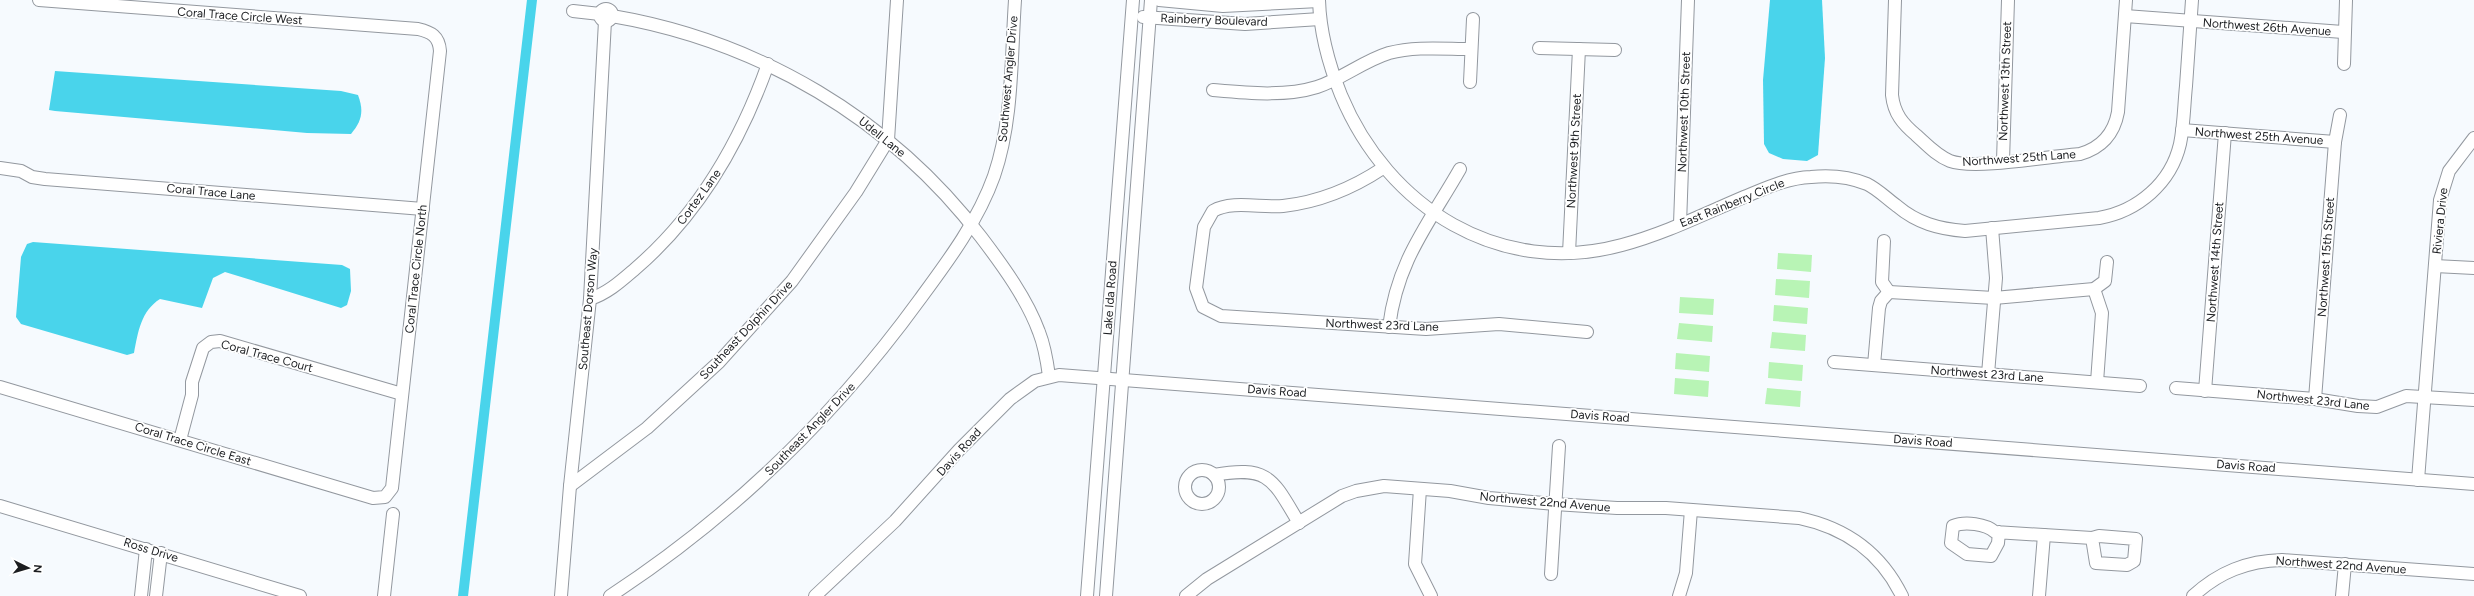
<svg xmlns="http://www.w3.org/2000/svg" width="2474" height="596" font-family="Figtree,sans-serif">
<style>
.green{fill:#b8f4b5}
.water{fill:#49d4eb}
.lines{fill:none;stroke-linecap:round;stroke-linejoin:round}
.canal{stroke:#49d4eb;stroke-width:10}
.minor-casing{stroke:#93989f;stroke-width:14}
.minor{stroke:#fff;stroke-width:12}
.labels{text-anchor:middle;stroke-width:3.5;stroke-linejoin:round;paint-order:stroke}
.street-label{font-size:12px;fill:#1b1d20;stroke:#fff}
</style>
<rect width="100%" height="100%" fill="#f6fafe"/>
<g class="green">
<polygon points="1778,253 1812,255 1811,272 1777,269"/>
<polygon points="1776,279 1810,281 1809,298 1775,295"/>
<polygon points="1680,297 1714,299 1713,315 1679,313"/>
<polygon points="1774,305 1808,308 1807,324 1773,321"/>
<polygon points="1679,323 1713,326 1712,342 1677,339"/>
<polygon points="1772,332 1806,335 1805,351 1770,348"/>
<polygon points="1676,353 1710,356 1709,372 1675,369"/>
<polygon points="1769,362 1803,365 1802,381 1768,378"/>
<polygon points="1675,378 1709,381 1708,397 1674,394"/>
<polygon points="1767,388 1801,391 1800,407 1765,404"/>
</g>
<g class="water">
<polygon points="1770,0 1822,0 1825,58 1818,155 1807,161 1783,159 1769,153 1764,144 1763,80"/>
<path d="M 55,71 L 341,91 L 358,95 C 364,111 362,121 351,134 L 307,133 L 55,111 L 49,110 Z"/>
<path d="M 33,242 L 342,265 L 350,269 L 351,291 L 347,305 L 341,308 L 225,272 L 213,278 L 202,308 L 160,299 C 141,311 138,332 134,353 L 127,355 L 21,324 L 16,317 L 21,257 L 27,244 Z"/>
</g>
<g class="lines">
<polyline class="canal" points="463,596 532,0"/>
<g class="minor-casing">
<g id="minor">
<polyline points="1159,0 1223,6 1319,1"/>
<path d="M 1319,0 C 1320,33 1329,65 1341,95 C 1388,208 1500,278 1622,245 C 1664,234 1704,214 1744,197 C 1766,188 1787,178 1811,177 C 1830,175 1850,177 1867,184 C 1879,190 1887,199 1897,206 C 1917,223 1939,229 1965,231 L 2099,218 C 2138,211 2171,183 2180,144 C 2184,125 2184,105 2186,86 C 2188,57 2190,29 2192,0"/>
<path d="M 1895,0 L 1892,95 C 1894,114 1903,124 1916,135 C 1927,145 1937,156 1950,161 C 1975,170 2051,156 2080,154 C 2101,148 2114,134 2118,112 L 2126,0"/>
<circle cx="606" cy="15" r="6"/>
<polyline points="573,11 600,14"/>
<path d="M 612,16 C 759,41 891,119 981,237 C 1003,266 1027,299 1039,332 C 1045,347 1047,361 1049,376"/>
<polyline points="2125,16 2343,32"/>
<polyline points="1143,17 1245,24 1320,19"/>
<polyline points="1539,48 1615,50"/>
<polyline points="2344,64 2346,0"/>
<polyline points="1470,82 1473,19"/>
<path d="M 1213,90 C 1246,93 1285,97 1317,87 C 1342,79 1363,61 1389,53 C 1416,46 1444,49 1471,49"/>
<polyline points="2182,130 2335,142"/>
<polyline points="2003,161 2008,0"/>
<polyline points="0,168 21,171 32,177 45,179 423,209"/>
<path d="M 1383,168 C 1353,188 1319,202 1283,206 C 1261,208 1232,200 1213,211 L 1204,227 L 1196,288 L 1203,307 L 1221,316 L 1426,329 L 1499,324 L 1587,332"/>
<polyline points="1680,224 1688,0"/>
<polyline points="1884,241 1882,282 1889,292"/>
<polyline points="1569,253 1579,49"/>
<polyline points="2435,266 2474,268"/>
<polyline points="2094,289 2102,313 2097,382"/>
<polyline points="1889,292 1994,298 2094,289 2105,281 2107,262"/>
<path d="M 590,299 C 608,293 621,281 635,269 C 699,214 740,143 768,64"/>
<path d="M 1389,327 C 1397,261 1428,225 1460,169"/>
<polyline points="1834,362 2140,386"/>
<polyline points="1874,365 1879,308 1881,301 1889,292"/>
<polyline points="1988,374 1996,278 1992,228"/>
<path d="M 0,387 L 373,498 L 385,497 L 392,488 L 440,51 C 439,36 431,32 418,29 L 39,0"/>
<polyline points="2176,388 2315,399 2358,406 2377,407 2406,396 2474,400"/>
<polyline points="2205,391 2225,133"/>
<polyline points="2315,399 2335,142 2340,115"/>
<polyline points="180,440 192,395 192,382 203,348 211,342 220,341 402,394"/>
<circle cx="1202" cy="487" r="17"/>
<path d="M 1214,475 C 1270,465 1273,480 1299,523"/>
<polyline points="2418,480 2440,200 2449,171 2474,138"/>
<polyline points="570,486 647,428 719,362 792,281 856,192 888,140 897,0"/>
<polyline points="1420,489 1415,564 1431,596"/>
<polyline points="0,506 300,596"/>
<path d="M 1999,532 L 1998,543 L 1991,556 L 1967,554 L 1951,543 L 1953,526 C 1965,521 1986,524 1995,532 L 2092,538 L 2099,536 L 2136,539 L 2134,561 L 2127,565 L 2096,563 L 2092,538"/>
<polyline points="1551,574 1559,446"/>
<polyline points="141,596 146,549"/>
<polyline points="156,596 161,553"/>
<polyline points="384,596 393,514"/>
<polyline points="561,596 570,486 590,299 605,21"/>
<path d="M 610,596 C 731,517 835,416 920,299 C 948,261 978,221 994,176 C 1013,121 1011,58 1015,0"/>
<polyline points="815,596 895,521 959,450 1010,399 1035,381 1059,375 2474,484"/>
<polyline points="1087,596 1133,0"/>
<polyline points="1106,596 1151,0"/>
<path d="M 1186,596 L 1207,579 L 1342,496 L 1356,491 L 1384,486 L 1450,491 L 1489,498 L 1555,504 L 1617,508 L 1666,508 L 1799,518 C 1847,528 1881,553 1902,596"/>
<polyline points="1679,596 1686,573 1691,510"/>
<polyline points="2039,596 2044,535"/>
<path d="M 2193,596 C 2219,572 2247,561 2282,560 L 2474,574"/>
<polyline points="2342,596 2345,564"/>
</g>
</g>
<use href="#minor" class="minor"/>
</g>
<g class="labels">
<g class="street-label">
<text transform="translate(240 16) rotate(4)" y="4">Coral Trace Circle West</text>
<text transform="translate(1214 20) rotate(2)" y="4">Rainberry Boulevard</text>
<text transform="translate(2267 27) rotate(4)" y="4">Northwest 26th Avenue</text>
<text transform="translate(1008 79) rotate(-85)" y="4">Southwest Angler Drive</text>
<text transform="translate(2005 81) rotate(-88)" y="4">Northwest 13th Street</text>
<text transform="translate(1684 112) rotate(-88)" y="4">Northwest 10th Street</text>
<text transform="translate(2259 136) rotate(4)" y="4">Northwest 25th Avenue</text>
<text transform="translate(882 137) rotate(39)" y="4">Udell Lane</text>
<text transform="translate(1574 151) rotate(-87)" y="4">Northwest 9th Street</text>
<text transform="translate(2019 158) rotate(-4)" y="4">Northwest 25th Lane</text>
<text transform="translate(211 192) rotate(5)" y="4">Coral Trace Lane</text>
<text transform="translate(699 197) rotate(-54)" y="4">Cortez Lane</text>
<text transform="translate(1732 203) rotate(-22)" y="4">East Rainberry Circle</text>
<text transform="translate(2440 221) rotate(-84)" y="4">Riviera Drive</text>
<text transform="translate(2326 257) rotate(-86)" y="4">Northwest 15th Street</text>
<text transform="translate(2215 262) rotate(-86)" y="4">Northwest 14th Street</text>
<text transform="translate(416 269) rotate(-84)" y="4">Coral Trace Circle North</text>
<text transform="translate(1110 298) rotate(-86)" y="4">Lake Ida Road</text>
<text transform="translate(588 309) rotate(-85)" y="4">Southeast Dorson Way</text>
<text transform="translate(1382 325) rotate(2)" y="4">Northwest 23rd Lane</text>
<text transform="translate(746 330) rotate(-47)" y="4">Southeast Dolphin Drive</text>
<text transform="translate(267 356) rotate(15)" y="4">Coral Trace Court</text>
<text transform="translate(1987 374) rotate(4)" y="4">Northwest 23rd Lane</text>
<text transform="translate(1277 391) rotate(4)" y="4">Davis Road</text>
<text transform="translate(2313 400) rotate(6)" y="4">Northwest 23rd Lane</text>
<text transform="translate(1600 416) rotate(4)" y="4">Davis Road</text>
<text transform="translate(810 429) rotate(-46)" y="4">Southeast Angler Drive</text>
<text transform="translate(1923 441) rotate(4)" y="4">Davis Road</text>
<text transform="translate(193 444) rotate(17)" y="4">Coral Trace Circle East</text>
<text transform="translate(959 452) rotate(-48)" y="4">Davis Road</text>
<text transform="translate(2246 466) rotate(4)" y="4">Davis Road</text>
<text transform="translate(1545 502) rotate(5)" y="4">Northwest 22nd Avenue</text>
<text transform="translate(151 550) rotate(17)" y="4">Ross Drive</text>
<text transform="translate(2341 565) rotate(4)" y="4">Northwest 22nd Avenue</text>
</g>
</g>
<g transform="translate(28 568) rotate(95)" stroke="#ffffff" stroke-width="3" paint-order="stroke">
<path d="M0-3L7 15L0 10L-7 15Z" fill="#1b1d20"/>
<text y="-6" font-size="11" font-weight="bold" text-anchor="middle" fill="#1b1d20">N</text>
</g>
</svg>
